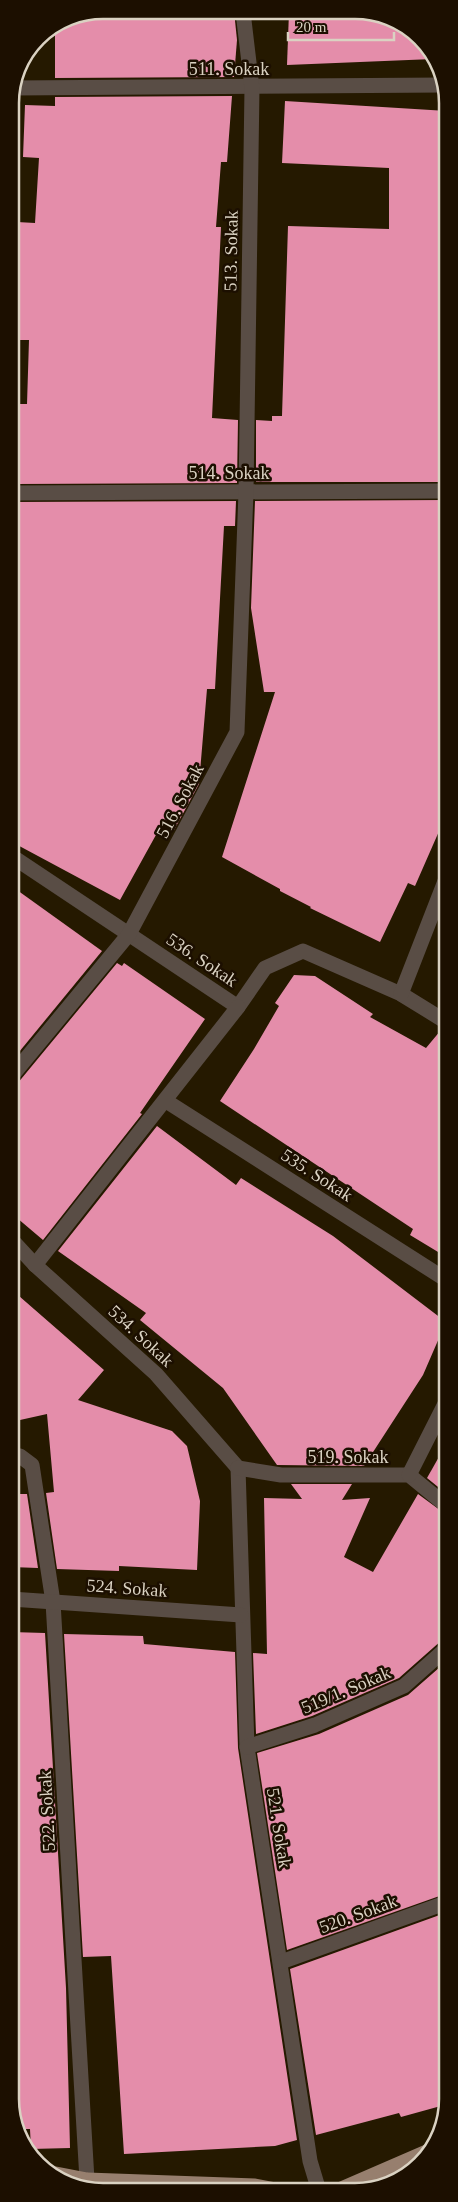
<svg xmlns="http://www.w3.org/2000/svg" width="458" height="2202" font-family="'Times New Roman',serif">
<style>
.building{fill:#e48daa}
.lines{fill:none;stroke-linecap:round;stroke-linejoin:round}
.minor{stroke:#594d45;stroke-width:15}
.major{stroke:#977f6e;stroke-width:15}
.labels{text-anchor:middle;stroke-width:5;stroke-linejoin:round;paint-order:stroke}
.street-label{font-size:18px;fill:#dad2c2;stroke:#1c0f00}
.rim{fill:none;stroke:#dad2c2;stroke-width:2.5}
</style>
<rect width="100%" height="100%" fill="#251900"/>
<g class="building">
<polygon points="103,10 234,11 237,40 234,77 55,78 55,25 68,17"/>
<polygon points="289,12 379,13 425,42 433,59 287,65"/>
<polygon points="232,96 227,162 221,162 216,227 221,227 212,418 238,420 237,483 14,484 17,404 27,404 29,340 13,340 17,222 35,223 39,158 23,157 25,105 55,106 55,97"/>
<polygon points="285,101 447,111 447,482 256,482 256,420 272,421 272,416 282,416 288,226 389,229 389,168 282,163"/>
<polygon points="447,500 447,813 415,886 408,883 380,942 310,908 311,907 280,891 280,889 222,857 275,692 264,692 251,608 255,501"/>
<polygon points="236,501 235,526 224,526 215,689 207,689 199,784 174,830 162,824 120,900 10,841 10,782 14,783 14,753 17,753 16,568 10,567 10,507 13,507 14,502"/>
<polygon points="10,885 102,951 10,1063"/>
<polygon points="117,963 122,966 124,963 205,1019 140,1113 142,1114 43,1240 10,1212 10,1087 17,1084"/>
<polygon points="294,975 315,976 373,1014 370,1017 426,1048 441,1030 448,1032 448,1258 410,1235 413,1229 220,1101 254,1049 279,1006 275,1003"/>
<polygon points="157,1126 236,1185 241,1178 333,1236 446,1322 423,1375 364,1466 277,1465 223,1388 140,1320 146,1313 58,1251"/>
<polygon points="11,1289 104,1370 78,1400 172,1431 187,1446 200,1501 197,1570 119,1566 119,1571 57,1569 46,1493 54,1492 47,1414 11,1422"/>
<polygon points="448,1441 448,1495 427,1478"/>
<polygon points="291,1484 352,1484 342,1500 370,1498 344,1557 373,1572 418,1494 448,1516 448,1638 442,1640 399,1678 312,1716 256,1734 253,1653 267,1654 264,1498 302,1499"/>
<polygon points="11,1494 27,1494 38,1568 11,1567"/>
<polygon points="11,1632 45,1633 66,1988 70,2148 31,2149 30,2129 19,2129 11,2111"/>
<polygon points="64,1634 143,1636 144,1644 235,1652 238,1748 297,2140 275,2146 124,2154 111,1956 83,1957"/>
<polygon points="448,1660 448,1893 287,1950 257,1753 319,1734 408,1695"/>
<polygon points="448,1912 448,2104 401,2117 399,2113 316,2135 290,1969"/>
</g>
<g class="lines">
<g class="minor">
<polyline points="14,88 445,85"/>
<polyline points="10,493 447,491"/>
<polyline points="10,855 238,1007 265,968 303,951 401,994 448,1023"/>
<polyline points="401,994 447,876"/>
<polyline points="10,1078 129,934 237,732 246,492 252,88 243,12"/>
<polyline points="166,1101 448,1281"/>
<polyline points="11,1239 35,1265 156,1374 238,1468"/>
<polyline points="35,1265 238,1007"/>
<polyline points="11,1454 20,1456 32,1465 53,1602 87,2180"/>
<polyline points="238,1468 247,1747 310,2161 319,2191"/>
<polyline points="238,1468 281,1475 409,1475 448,1507"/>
<polyline points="409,1475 448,1398"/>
<polyline points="11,1599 241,1615"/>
<polyline points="247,1747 315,1725 404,1686 448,1647"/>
<polyline points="281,1962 448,1902"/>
</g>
<g class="major">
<polyline points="56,2174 87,2180 255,2186 281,2191"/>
<polyline points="337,2191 427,2152"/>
</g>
</g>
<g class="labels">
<g class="street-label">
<text x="229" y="75">511. Sokak</text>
<text transform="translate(231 251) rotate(-89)" y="6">513. Sokak</text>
<text x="229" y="479">514. Sokak</text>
<text transform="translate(180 801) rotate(-62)" y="6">516. Sokak</text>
<text transform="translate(202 960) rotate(34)" y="6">536. Sokak</text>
<text transform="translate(317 1175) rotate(33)" y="6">535. Sokak</text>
<text transform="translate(141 1336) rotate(43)" y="6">534. Sokak</text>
<text x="348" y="1463">519. Sokak</text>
<text transform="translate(127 1588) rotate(4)" y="6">524. Sokak</text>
<text transform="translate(346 1690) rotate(-23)" y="6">519/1. Sokak</text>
<text transform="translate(47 1811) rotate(-93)" y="6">522. Sokak</text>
<text transform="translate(279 1828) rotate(81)" y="6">521. Sokak</text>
<text transform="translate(358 1914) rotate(-20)" y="6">520. Sokak</text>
</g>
</g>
<path d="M0 0H458V2202H0ZM103 19H355A84 84 0 0 1 439 103V2099A84 84 0 0 1 355 2183H103A84 84 0 0 1 19 2099V103A84 84 0 0 1 103 19Z" fill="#1c0f00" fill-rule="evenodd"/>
<path class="rim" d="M103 19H355A84 84 0 0 1 439 103V2099A84 84 0 0 1 355 2183H103A84 84 0 0 1 19 2099V103A84 84 0 0 1 103 19Z"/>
<path d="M288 32v8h106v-8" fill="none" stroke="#dad2c2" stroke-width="2.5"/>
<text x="296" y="32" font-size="15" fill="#dad2c2" stroke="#1c0f00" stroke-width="4" paint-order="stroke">20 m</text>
</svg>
